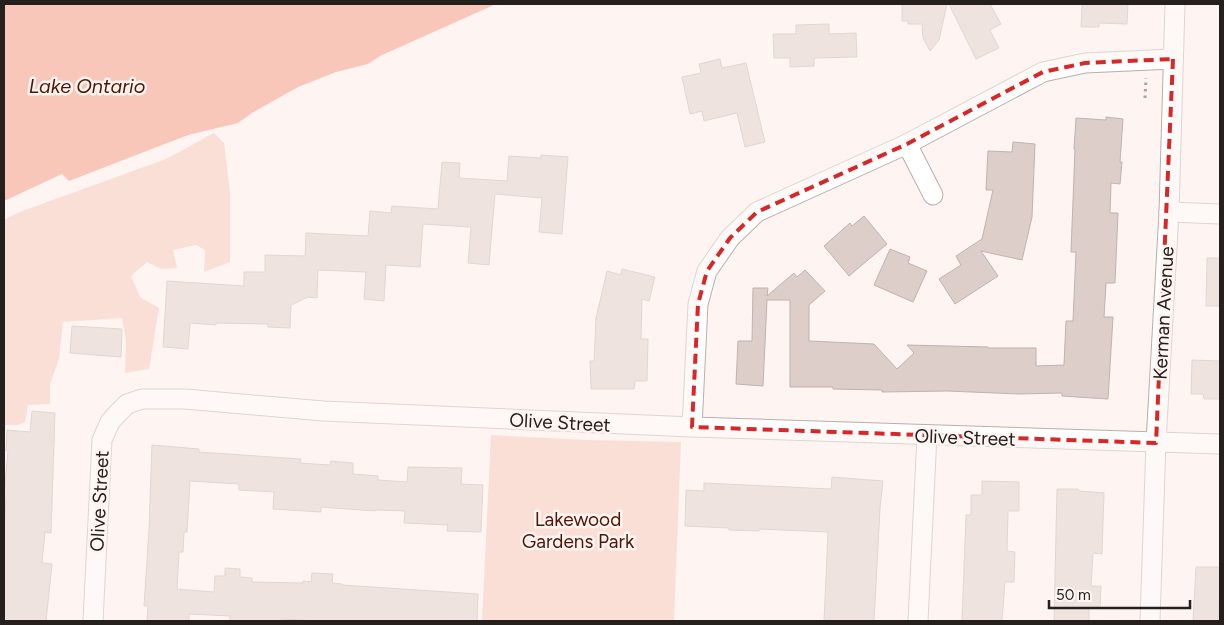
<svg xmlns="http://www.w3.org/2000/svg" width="1224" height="625" font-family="Figtree,sans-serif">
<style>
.green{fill:#f7c5b7}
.water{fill:#f29176}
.building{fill:#ddcec9;stroke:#c1b2ae}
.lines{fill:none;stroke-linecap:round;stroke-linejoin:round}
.minor-casing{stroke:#bcada9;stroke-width:21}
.path{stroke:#aca4a2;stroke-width:3;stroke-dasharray:2.5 4;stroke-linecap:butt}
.minor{stroke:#fff;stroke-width:19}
.marked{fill:none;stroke:#d62828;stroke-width:4;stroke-dasharray:10 6;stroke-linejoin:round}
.labels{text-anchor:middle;stroke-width:5;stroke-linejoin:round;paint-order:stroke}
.street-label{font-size:19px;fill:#25201e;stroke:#fef4f1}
.park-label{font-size:19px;fill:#511504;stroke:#fef4f1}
.water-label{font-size:20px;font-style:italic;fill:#511504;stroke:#fef4f1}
</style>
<rect width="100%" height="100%" fill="#fef4f1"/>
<g class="green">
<polygon points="214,133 224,143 230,192 230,262 204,272 205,250 196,245 173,250 177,268 161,269 147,262 131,276 140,297 159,308 149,369 125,373 126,340 122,318 63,322 59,359 50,384 50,404 28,405 25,422 18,425 4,425 4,220 17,213 166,159"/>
<polygon points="491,435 586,440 681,442 674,621 482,621"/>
</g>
<polygon class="water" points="4,4 496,4 380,56 368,64 336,72 298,87 252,113 238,123 188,135 69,181 62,174 4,201"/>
<g class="building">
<polygon points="902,4 947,4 939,40 930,51 923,38 922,24 908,24 908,21 902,21"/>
<polygon points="949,4 990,4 1001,24 990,30 999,48 976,59"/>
<polygon points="1082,4 1128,4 1127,24 1099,23 1099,27 1081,27"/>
<polygon points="829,24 829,34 856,33 857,57 814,58 814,66 790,67 790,58 774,58 773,34 796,34 796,25"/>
<polygon points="720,59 722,68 746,63 765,142 745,147 737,113 704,121 702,111 690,114 682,77 701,73 699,64"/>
<polygon points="1106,117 1123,119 1120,162 1122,162 1120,184 1111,183 1110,213 1118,213 1115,283 1106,283 1104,317 1113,317 1108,399 1062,396 1062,393 1019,394 947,391 882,392 882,390 833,389 833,387 790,387 790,300 767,300 763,386 736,384 738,341 752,341 753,288 768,288 767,296 794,273 797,277 805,270 825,291 809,305 809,341 874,344 897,369 914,353 907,345 988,347 988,348 1036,348 1036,366 1064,365 1066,321 1073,321 1076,252 1071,252 1075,149 1074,149 1076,118 1106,120"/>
<polygon points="1013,142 1035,144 1032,217 1022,260 981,251 998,276 955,304 939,279 961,265 956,256 982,239 993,190 986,190 988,151 1012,152"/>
<polygon points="541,155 568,157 562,234 539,232 542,198 495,194 489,265 468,263 471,227 423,224 420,267 386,265 384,301 364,299 366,272 318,270 317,298 308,297 291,305 290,328 268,327 268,324 216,323 216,325 190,323 188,349 163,347 167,281 244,286 244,272 265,272 265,255 305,256 306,233 368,236 370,211 391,213 392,206 438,209 442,162 460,163 459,178 507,181 509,156 541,158"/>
<polygon points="864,216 887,244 849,276 824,246 850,223 852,226"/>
<polygon points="890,249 910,257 908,263 927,271 913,302 874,285"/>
<polygon points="1207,258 1220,258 1220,306 1206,306"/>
<polygon points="622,269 655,277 649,301 642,299 641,339 648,339 647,381 635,381 634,389 591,389 590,361 594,361 596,318 607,271 621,275"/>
<polygon points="72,326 122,329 121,357 70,353"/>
<polygon points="1192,360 1220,361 1220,399 1204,399 1203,394 1191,394"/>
<polygon points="32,411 55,413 51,533 45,532 42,563 52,564 46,621 4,621 4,530 6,499 4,499 4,495 8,451 6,451 7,430 30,432"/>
<polygon points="152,445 199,449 199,452 301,459 300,463 330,465 331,461 353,463 353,474 378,476 378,480 407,482 408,467 462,468 461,484 483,485 481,532 447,531 448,525 404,523 405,511 376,510 375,511 321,507 321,512 273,509 274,492 239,490 239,484 190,481 187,532 184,532 183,552 179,552 177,589 214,592 215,576 225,576 225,568 240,569 240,577 252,578 252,582 303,583 303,581 311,582 312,573 333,574 332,583 342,584 342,585 478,594 477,621 317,621 282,619 282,621 230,621 230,616 189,614 189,621 147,621 148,606 144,606 149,530"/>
<polygon points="832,477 883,481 880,509 874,621 824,621 828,532 759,529 759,531 729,530 729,528 685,526 686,490 704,491 704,483 831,489"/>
<polygon points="982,481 1019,482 1019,511 1008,511 1007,551 1015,552 1014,582 1005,582 1002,621 962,621 966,515 971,515 971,495 982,495"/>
<polygon points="1057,489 1078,489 1079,491 1104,493 1102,554 1093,553 1091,586 1101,586 1100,608 1089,608 1089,621 1054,621"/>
<polygon points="1196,567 1220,567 1219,621 1193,621"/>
</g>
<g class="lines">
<g class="minor-casing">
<g id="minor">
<polyline points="907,144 933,195"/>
<polyline points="1169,212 1220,214"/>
<polyline points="692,427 698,304 707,271 730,238 757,212 907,144 1043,72 1085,63 1173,59"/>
<polyline points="93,621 102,440 110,422 118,413 127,404 142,399 185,399 323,411 692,427 1220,444"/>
<polyline points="918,621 927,435"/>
<polyline points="1150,621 1156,443 1169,212 1175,4"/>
</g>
</g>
<polyline class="path" points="1145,98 1146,78"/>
<use href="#minor" class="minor"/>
</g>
<path d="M0 0H1224V625H0ZM 1173,59 L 1156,443 L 692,427 L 698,304 L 707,271 L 730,238 L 757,212 L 907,144 L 1043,72 L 1085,63 Z" fill="#fef4f1" fill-opacity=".55" fill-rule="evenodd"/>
<path class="marked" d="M 1173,59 L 1156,443 L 692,427 L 698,304 L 707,271 L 730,238 L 757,212 L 907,144 L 1043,72 L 1085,63 Z"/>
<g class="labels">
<g class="street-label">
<text transform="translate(1163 313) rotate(-87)" y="7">Kerman Avenue</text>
<text transform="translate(560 422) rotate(3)" y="7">Olive Street</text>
<text transform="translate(965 437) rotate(2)" y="7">Olive Street</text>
<text transform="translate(99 501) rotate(-87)" y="7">Olive Street</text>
</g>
<g class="park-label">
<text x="578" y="526">Lakewood<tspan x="578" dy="22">Gardens Park</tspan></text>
</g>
<g class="water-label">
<text x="87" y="93">Lake Ontario</text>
</g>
</g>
<rect width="1224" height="625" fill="none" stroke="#25201e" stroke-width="10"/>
<path d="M1049 600v8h141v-8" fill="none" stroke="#25201e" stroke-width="2.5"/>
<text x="1056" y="600" font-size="15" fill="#25201e" stroke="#fef4f1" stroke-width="4" paint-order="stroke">50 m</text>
</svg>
